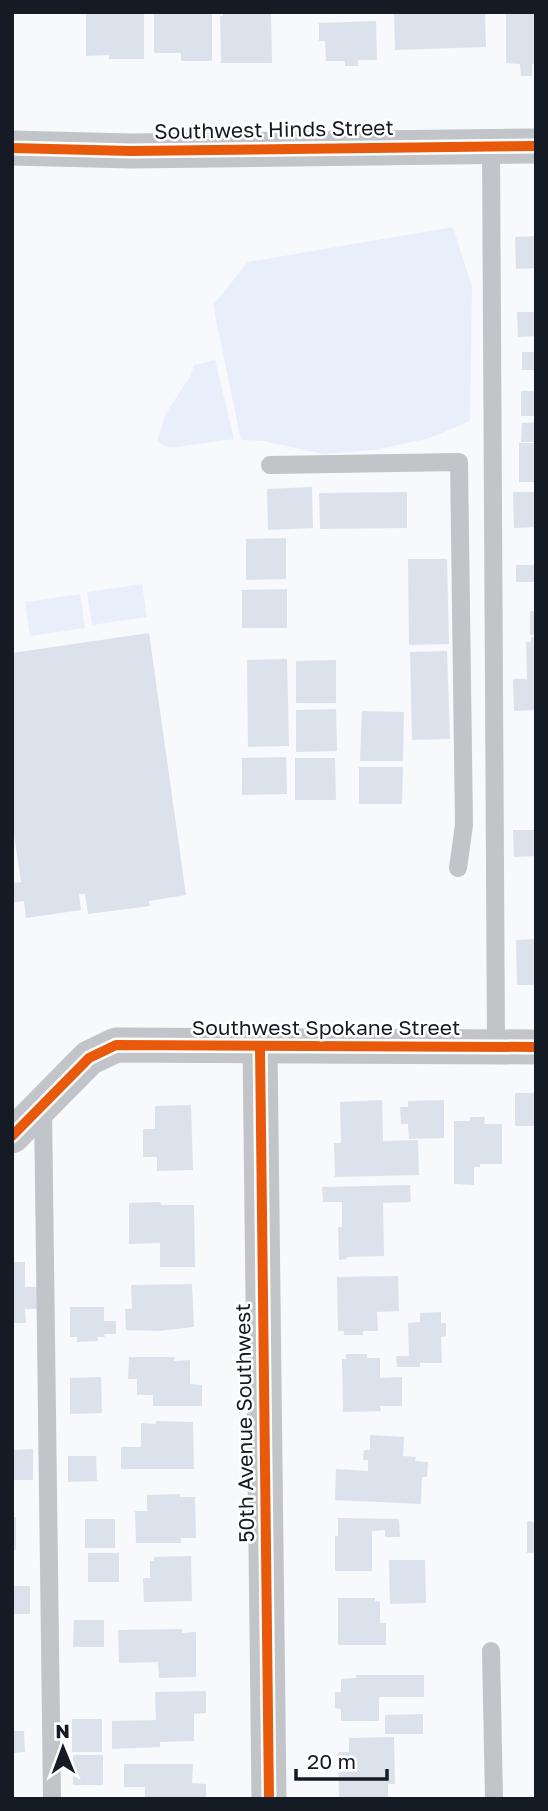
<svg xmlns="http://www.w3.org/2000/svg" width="548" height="1811" font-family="'Golos Text',sans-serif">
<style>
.green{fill:#e8effb}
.building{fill:#dce2eb}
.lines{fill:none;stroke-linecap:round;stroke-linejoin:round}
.lane{stroke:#c1c4c8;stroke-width:18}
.street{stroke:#c1c4c8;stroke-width:35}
.cycleway-casing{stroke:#fff;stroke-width:15}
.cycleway{stroke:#e8590c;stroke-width:10}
.labels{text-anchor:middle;stroke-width:5;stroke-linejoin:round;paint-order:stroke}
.street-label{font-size:21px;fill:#151b24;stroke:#fff}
</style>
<rect width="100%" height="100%" fill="#f7f9fc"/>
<g class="green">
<polygon points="453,227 472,287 470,421 430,438 375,450 323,454 263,441 241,440 213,305 248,262"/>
<polygon points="215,360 234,439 170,448 157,442 165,415 191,375 194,365"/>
<polygon points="142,584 147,617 92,625 87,592"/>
<polygon points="80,594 85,628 30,636 25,602"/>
</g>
<g class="building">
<polygon points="86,12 144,12 144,59 109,59 109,55 86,56"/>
<polygon points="154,12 212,12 212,61 181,61 181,53 154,53"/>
<polygon points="223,12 271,12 272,63 221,63 220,16 223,16"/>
<polygon points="394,12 485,12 486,47 395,50"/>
<polygon points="506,12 536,12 536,64 532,64 532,76 521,76 520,64 506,63"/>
<polygon points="376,21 377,60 358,60 358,66 345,66 345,61 326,61 325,41 319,41 319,23"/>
<polygon points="536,236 536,268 516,269 515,237"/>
<polygon points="517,312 536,312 536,336 518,337"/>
<rect x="522" y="352" width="14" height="18"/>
<rect x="521" y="391" width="15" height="25"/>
<polygon points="536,422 536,442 521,442 522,423"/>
<rect x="519" y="443" width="17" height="39"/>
<polygon points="312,487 313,528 268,530 267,489"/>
<polygon points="407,492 407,528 320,529 319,493"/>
<polygon points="513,492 536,492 536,527 514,528"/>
<polygon points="286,538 286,579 246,580 246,539"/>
<polygon points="408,559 447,559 449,644 409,645"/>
<rect x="516" y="565" width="20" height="17"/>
<polygon points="287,589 287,628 242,628 242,590"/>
<rect x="530" y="611" width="6" height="24"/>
<polygon points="149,633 186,895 149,901 150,906 88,914 85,894 79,894 81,910 26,918 24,901 12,903 12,883 21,882 12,821 12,653"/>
<polygon points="531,637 536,637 536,710 514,711 513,679 527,679 526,642 531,642"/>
<polygon points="447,651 450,739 412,740 410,652"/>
<polygon points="287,659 289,746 248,747 247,660"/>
<polygon points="336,660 336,703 296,703 296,661"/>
<polygon points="336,709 337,751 296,752 296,710"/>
<polygon points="362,711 404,712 403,761 360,761"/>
<polygon points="286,757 287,794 242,795 242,758"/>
<polygon points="295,758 335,758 336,800 295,800"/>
<polygon points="359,767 403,767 402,804 359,804"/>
<polygon points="513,830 536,830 536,856 514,857"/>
<polygon points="536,939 536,985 517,985 516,940"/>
<rect x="515" y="1093" width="21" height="33"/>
<polygon points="382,1100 383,1141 418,1140 419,1175 335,1177 334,1143 341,1143 340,1102"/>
<polygon points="444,1100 444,1138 409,1139 408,1124 401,1124 400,1107 408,1107 408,1101"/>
<polygon points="191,1105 193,1170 157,1171 157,1157 143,1157 143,1129 155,1129 155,1106"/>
<polygon points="470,1117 485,1117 484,1124 502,1124 502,1164 480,1164 480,1167 474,1167 474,1185 454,1184 454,1121 470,1121"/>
<polygon points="410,1185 411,1202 383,1203 384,1256 347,1257 347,1259 339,1260 338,1227 342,1227 342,1202 323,1202 322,1187"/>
<polygon points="160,1202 161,1205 194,1205 195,1267 160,1267 160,1243 129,1244 129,1203"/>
<polygon points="12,1262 25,1262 25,1287 38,1287 38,1309 25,1309 26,1323 12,1323"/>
<polygon points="398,1276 399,1311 377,1312 378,1331 363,1331 363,1335 344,1335 344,1331 338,1331 337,1277"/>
<polygon points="192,1284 194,1327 158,1331 126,1330 125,1309 132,1309 131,1285"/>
<polygon points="70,1307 104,1307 104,1321 116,1321 116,1334 104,1334 105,1337 98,1337 98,1341 77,1342 77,1337 70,1337"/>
<polygon points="441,1312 441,1323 446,1323 446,1336 441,1337 442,1363 420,1363 420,1367 397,1367 396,1356 409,1356 408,1323 420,1322 420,1313"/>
<polygon points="346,1354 367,1354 367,1358 380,1358 380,1378 402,1377 402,1406 380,1406 381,1411 343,1412 342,1359 346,1359"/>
<polygon points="129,1357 175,1357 174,1361 190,1360 190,1384 202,1385 202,1406 153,1406 153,1395 137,1395 137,1379 128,1379"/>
<polygon points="101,1377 102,1413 70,1414 70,1378"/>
<polygon points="156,1421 193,1422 194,1469 121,1469 121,1447 141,1447 141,1423 156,1424"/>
<polygon points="370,1435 404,1437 403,1456 416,1457 415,1461 428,1462 427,1477 422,1477 421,1504 335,1500 336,1469 368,1471 368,1460 363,1460 364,1450 370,1450"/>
<polygon points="33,1449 33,1480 12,1480 12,1450"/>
<polygon points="68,1456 96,1456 97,1481 68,1482"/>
<polygon points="180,1494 180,1497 195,1497 196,1538 181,1538 181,1543 136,1543 135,1511 147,1511 147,1495"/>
<rect x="12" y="1517" width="4" height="33"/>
<polygon points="338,1518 399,1519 400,1537 385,1537 385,1530 372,1531 372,1571 335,1571 335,1536 338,1536"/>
<rect x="85" y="1519" width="30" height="29"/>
<polygon points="527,1521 536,1522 536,1553 527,1553"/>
<rect x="88" y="1553" width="31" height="29"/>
<polygon points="191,1556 192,1601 144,1602 143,1578 150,1578 150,1561 154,1561 154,1557"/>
<polygon points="389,1560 425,1560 426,1603 390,1604"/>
<rect x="12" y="1586" width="18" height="28"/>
<polygon points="338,1598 375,1598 375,1601 380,1602 380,1623 386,1623 386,1645 338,1645"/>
<polygon points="74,1620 104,1620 104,1647 73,1647"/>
<polygon points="182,1629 182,1633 196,1632 196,1677 159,1678 158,1662 119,1663 118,1630"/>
<polygon points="356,1675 424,1675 424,1697 379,1697 379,1721 341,1721 341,1709 335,1708 335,1692 341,1692 341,1679 356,1678"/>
<polygon points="206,1691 206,1713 194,1714 194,1741 160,1742 160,1747 112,1749 112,1721 156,1720 155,1692"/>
<polygon points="423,1714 423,1734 385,1734 385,1715"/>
<rect x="72" y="1719" width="30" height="33"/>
<polygon points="12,1731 24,1731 25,1752 12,1753"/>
<polygon points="394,1737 395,1784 388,1784 388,1798 339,1799 338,1752 349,1752 349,1738"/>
<rect x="73" y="1755" width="30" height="30"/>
<polygon points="124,1764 193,1764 192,1783 206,1784 206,1799 145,1799 145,1787 124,1787"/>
</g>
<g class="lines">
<g class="lane">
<polyline points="491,147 496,1048"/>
<polyline points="270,465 459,462 464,825 458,868"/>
<polyline points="43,1106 52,1799"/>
<polyline points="491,1651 494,1799"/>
</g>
<g class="street">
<polyline points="12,148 131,151 536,146"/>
<polyline points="260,1046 269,1799"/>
<polyline points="12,1136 89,1058 116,1045 536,1047"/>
</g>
<g class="cycleway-casing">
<g id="cycleway">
<polyline points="12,148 131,151 536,146"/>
<polyline points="260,1046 269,1799"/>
<polyline points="12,1136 89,1058 116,1045 536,1047"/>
</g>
</g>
<use href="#cycleway" class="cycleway"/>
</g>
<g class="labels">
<g class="street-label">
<text transform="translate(274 130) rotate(-1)" y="7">Southwest Hinds Street</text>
<text x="326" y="1035">Southwest Spokane Street</text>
<text transform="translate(245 1423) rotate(-91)" y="7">50th Avenue Southwest</text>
</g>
</g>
<rect width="548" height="1811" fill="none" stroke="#151b24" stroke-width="28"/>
<g transform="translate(63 1748) rotate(359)" stroke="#ffffff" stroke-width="5" paint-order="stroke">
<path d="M0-5L12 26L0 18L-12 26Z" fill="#151b24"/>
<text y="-10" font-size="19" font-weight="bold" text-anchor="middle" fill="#151b24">N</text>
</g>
<path d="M296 1769v10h91v-10" fill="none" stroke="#151b24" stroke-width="3.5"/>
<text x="307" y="1769" font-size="21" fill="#151b24" stroke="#ffffff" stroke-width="5" paint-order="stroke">20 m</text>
</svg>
